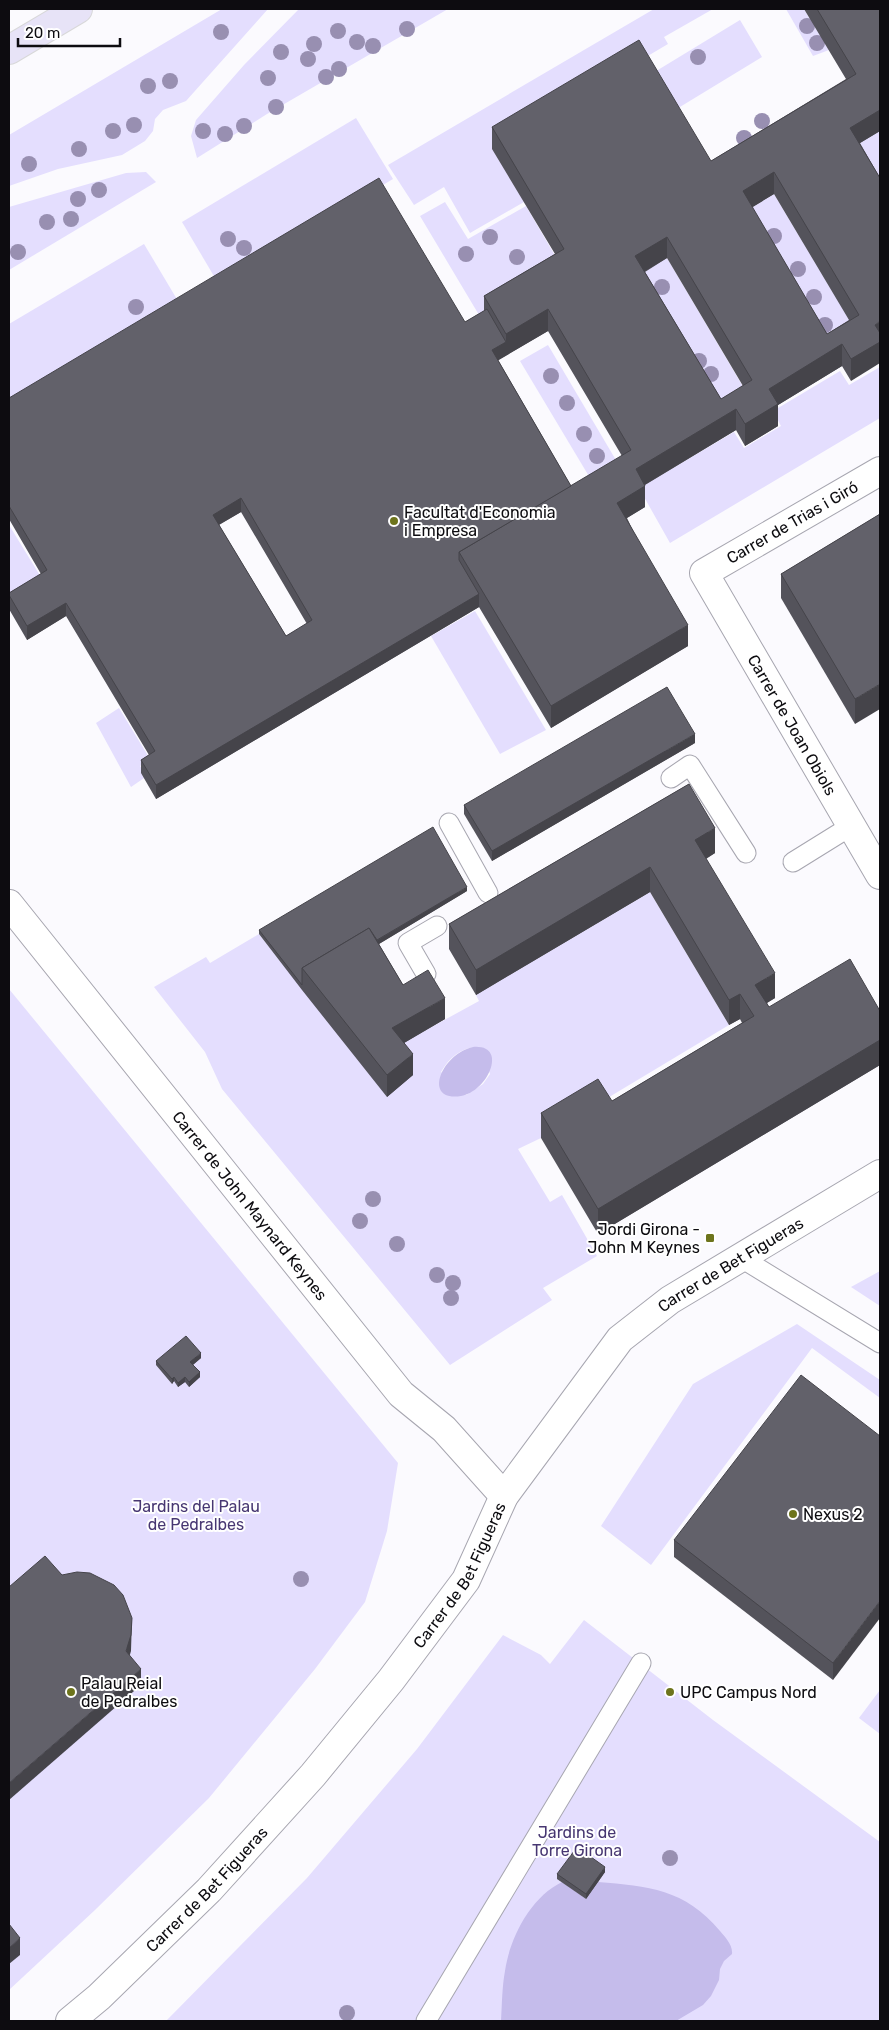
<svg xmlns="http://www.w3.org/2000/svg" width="889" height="2030" font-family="Rubik,sans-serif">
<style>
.green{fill:#e4defe;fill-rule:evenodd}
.water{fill:#c5bceb}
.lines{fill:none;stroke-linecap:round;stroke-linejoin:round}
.service-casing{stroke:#a7a6b0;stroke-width:21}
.minor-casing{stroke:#a7a6b0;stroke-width:30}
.primary-casing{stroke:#d8d8d9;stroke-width:30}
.service{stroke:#fff;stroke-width:19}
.minor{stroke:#fff;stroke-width:28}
.primary{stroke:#e7e3f7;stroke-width:28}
.tree{fill:#988fb1}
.wall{fill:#54535b;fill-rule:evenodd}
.shaded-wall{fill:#45444a}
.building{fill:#62616a;stroke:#45444a;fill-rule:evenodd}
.poi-dot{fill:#6d741c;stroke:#fff;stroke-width:2}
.labels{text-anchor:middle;stroke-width:4;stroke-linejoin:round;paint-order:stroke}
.poi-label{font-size:16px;fill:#0d0c10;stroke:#fff;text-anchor:start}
.street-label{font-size:16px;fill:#0d0c10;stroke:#fff}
.park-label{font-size:16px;fill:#473772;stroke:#fff}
</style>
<rect width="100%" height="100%" fill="#fbfafe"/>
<g class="green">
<polygon points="222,9 268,9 186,101 163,110 155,119 153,131 145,141 122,155 58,169 9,186 9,135"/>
<polygon points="299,9 448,9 267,114 197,158 191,136 196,120 244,65"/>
<polygon points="654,9 713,9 664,37 668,44 492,148 524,202 470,233 444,187 414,205 388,165"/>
<polygon points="786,9 804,9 829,50 813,56"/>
<polygon points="740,20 762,57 670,113 648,76"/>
<polygon points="356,118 393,179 218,283 182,222"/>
<polygon points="880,131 880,199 850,149"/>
<polygon points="146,172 156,182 9,270 9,207 126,173"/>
<polygon points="774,194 859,336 827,355 743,213"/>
<polygon points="445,202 468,239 526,206 564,271 482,320 420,216"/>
<polygon points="144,244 181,306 9,408 9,324"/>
<polygon points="667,258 752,402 721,421 635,277"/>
<polygon points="548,345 620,467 593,483 520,361"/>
<polygon points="880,367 880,418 670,543 639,488 734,432 744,448 781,426 773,411 840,371 849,385"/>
<polygon points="9,525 44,582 9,600"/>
<polygon points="475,611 546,730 500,754 431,636"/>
<polygon points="119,708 150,759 140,766 147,776 131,787 96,723"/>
<path d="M 650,892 L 729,1025 L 541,1138 L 518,1149 L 550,1202 L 562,1195 L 597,1256 L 543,1288 L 552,1300 L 450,1365 L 222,1089 L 205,1052 L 154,987 L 206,957 L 210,963 L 259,934 L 321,1013 L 392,1050 L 416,1034 L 417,1035 L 479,1001 L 476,995 ZM 477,1047 L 481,1048 L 490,1074 L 483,1084 L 466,1095 L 441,1072 C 449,1058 460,1048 477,1047 Z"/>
<polygon points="9,989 398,1463 387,1531 365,1602 315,1669 209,1798 95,1910 9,1990"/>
<polygon points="880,1271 880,1306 851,1287"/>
<polygon points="797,1324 880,1380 880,1398 812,1348 651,1565 601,1526 693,1384"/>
<polygon points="584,1620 713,1720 880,1842 880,2021 166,2021 307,1878 417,1749 503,1635 541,1655 550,1664"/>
<polygon points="880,1690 880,1734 859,1718"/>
</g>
<g class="water">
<path d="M 473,1047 C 509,1044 488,1092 461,1096 C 422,1102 441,1054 473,1047 Z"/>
<path d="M 562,1882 L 586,1899 L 598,1882 C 648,1886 685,1889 720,1931 C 725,1937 733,1945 732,1954 L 724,1961 L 720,1969 L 719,1980 L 711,1996 L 703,2005 L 676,2021 L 501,2021 C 502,2005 502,1987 505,1971 C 510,1937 531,1897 562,1882 Z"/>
</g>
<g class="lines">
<g class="service-casing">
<g id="service">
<polyline points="671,778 690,765 746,853"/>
<polyline points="449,823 488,893"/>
<polyline points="793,862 851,826"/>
<polyline points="426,974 408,943 437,926"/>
<polyline points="743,1259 880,1343"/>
<polyline points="426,2021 641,1663"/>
</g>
</g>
<g class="minor-casing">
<g id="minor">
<path id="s1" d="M 880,471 L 704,573 L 880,875"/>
<path id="s2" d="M 9,904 L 401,1394 L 444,1429 L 504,1496"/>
<path id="s3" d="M 70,2021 L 99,1997 L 209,1890 L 313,1775 L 391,1680 L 466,1580 L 504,1496 L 620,1339 L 670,1300 L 880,1174"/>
</g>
</g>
<g class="primary-casing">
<polyline id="primary" points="9,50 78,9"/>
</g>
<use href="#service" class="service"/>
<use href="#minor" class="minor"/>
<use href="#primary" class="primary"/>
</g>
<g class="tree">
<circle cx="807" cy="26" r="8"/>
<circle cx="407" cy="29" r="8"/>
<circle cx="338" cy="31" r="8"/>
<circle cx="221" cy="32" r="8"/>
<circle cx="357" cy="42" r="8"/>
<circle cx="817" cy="43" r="8"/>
<circle cx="314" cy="44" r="8"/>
<circle cx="373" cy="46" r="8"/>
<circle cx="281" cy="52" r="8"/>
<circle cx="698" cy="57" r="8"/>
<circle cx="308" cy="59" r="8"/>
<circle cx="339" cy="69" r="8"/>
<circle cx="326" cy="77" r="8"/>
<circle cx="268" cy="78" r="8"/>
<circle cx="170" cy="81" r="8"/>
<circle cx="148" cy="86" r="8"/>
<circle cx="276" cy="107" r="8"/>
<circle cx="762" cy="121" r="8"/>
<circle cx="134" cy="125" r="8"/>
<circle cx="244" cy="126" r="8"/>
<circle cx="113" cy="131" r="8"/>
<circle cx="203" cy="131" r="8"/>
<circle cx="225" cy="134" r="8"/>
<circle cx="744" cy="138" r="8"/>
<circle cx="79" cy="149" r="8"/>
<circle cx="29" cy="164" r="8"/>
<circle cx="99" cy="190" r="8"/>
<circle cx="78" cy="199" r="8"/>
<circle cx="71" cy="219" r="8"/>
<circle cx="47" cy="222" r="8"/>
<circle cx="774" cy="236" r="8"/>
<circle cx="490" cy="237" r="8"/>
<circle cx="228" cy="239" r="8"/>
<circle cx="244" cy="248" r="8"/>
<circle cx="18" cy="252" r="8"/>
<circle cx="466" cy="254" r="8"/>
<circle cx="517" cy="257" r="8"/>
<circle cx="798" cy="269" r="8"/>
<circle cx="662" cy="287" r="8"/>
<circle cx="814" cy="297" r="8"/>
<circle cx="136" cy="307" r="8"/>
<circle cx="825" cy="325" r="8"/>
<circle cx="699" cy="361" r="8"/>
<circle cx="711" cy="374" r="8"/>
<circle cx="551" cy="376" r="8"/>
<circle cx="567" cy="403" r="8"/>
<circle cx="584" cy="434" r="8"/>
<circle cx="597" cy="456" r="8"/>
<circle cx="373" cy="1199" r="8"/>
<circle cx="360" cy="1221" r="8"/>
<circle cx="397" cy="1244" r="8"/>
<circle cx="437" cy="1275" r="8"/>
<circle cx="453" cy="1283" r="8"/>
<circle cx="451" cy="1298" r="8"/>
<circle cx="301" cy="1579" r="8"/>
<circle cx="670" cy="1858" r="8"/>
<circle cx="347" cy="2013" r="8"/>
</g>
<g class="wall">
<path d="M 804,9 L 880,9 L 880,132 L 880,131 L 860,143 L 880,178 L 851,381 L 842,366 L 778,405 L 778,426 L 745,446 L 736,430 L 645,485 L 645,507 L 627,518 L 688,646 L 551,728 L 479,607 L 156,799 L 141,773 L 141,760 L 149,755 L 66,616 L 27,640 L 9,609 L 9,593 L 41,574 L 9,519 L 9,398 L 465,322 L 484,311 L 484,296 L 555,254 L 492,149 L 492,127 L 711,161 L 846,79 ZM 774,194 L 849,320 L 827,334 L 752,207 ZM 667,258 L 743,386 L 721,399 L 645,272 ZM 548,331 L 622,456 L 571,486 L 498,360 ZM 241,512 L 307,624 L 286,636 L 219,525 Z"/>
<polygon points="880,514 855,724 781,598 781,574"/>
<polygon points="880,740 880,767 879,765 879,741"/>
<polygon points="695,743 492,861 464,814 464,805"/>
<polygon points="689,784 715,853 706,859 775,998 767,1003 769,1007 880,1011 880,1065 598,1234 541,1138 541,1113 612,1101 742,1023 740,1019 729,1025 650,892 476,995 449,949 449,924"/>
<polygon points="467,891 379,944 403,985 445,1019 404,1043 413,1075 387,1097 302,990 259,934 259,930"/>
<polygon points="201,1358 193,1365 200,1377 189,1387 185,1382 178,1387 174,1381 172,1384 156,1365 156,1361"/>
<polygon points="880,1436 833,1680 674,1557 674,1540"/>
<polygon points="605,1872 586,1899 557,1879 557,1874"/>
</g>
<g class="shaded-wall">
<polygon points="880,110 880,131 850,149 850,128"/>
<polygon points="774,172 774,194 743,213 743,191"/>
<polygon points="667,237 667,258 635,277 635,256"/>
<polygon points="548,309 548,331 492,364 492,350 506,342 506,334"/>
<polygon points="880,321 880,363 851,381 851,359 875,325"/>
<polygon points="842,344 842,366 778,405 778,426 745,446 745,424 769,389"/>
<polygon points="736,409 736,430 636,490 636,469"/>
<polygon points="645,486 645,507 617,524 617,503"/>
<polygon points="241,498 241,512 213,528 213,515"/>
<polygon points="479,594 479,607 156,799 156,785"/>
<polygon points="66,603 66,616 27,640 27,626"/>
<polygon points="688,625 688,646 551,728 551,706"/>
<polygon points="880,684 880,709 855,724 855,699"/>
<polygon points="695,734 695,743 492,861 492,851"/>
<polygon points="715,828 715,853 695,865 695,840"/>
<polygon points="650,867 650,892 476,995 476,970"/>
<polygon points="467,887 467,891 314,983 311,980"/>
<polygon points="775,973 775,998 755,1010 755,985"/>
<polygon points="740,994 740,1019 729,1025 729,1000"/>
<polygon points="445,998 445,1019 392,1050 392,1028"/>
<polygon points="880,1040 880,1065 598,1234 598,1209"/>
<polygon points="413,1054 413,1075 387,1097 387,1075"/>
<polygon points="201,1353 201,1358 190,1367 190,1362"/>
<polygon points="200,1372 200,1377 189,1387 189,1382"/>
<polygon points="174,1377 174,1381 172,1384 172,1379"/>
<polygon points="185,1377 185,1382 178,1387 178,1383"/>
<polygon points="880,1601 880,1618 833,1680 833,1663"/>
<polygon points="132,1618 131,1651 126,1668 126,1651"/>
<polygon points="141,1669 141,1685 9,1800 9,1783"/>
<polygon points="605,1867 605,1872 586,1899 586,1894"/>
<polygon points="20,1938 20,1955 9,1964 9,1948"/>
</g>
<g class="building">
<path d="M 817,9 L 880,9 L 880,111 L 880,110 L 850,128 L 880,178 L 880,321 L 875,325 L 880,333 L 880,342 L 851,359 L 842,344 L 769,389 L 778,404 L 745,424 L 736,409 L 636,469 L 645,486 L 617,503 L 688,625 L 551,706 L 459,552 L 631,450 L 548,309 L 506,334 L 484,296 L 564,249 L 492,127 L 639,40 L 711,161 L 856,74 ZM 774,172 L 859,315 L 827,334 L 743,191 ZM 667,237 L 752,380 L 721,399 L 635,256 Z"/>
<path d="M 379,178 L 465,322 L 487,309 L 506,342 L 492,350 L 571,486 L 459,552 L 459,560 L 479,594 L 156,785 L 141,760 L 155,751 L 66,603 L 27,626 L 9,595 L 9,593 L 47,570 L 9,506 L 9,398 ZM 241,498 L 312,620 L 286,636 L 213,515 Z"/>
<polygon points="880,514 880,684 855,699 781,574"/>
<polygon points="667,687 695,734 492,851 464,805"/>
<polygon points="689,784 715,828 695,840 775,973 755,985 769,1007 850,959 880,1011 880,1040 598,1209 541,1113 598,1079 612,1101 754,1016 740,994 729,1000 650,867 476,970 449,924"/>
<polygon points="433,827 467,887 377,940 369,928 302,968 302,985 259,930"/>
<polygon points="369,928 403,985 428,970 445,998 392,1028 413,1054 387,1075 302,968"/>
<polygon points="186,1336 201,1353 190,1362 200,1372 189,1382 185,1377 178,1383 174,1377 172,1379 156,1361"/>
<polygon points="801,1375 880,1436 880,1601 833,1663 674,1540"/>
<polygon points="45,1556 62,1575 77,1572 90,1573 114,1585 123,1595 132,1618 131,1635 126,1651 141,1669 9,1783 9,1587"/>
<polygon points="577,1847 605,1867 586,1894 557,1874"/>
<polygon points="9,1924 20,1938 9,1948"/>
</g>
<g class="poi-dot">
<circle cx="394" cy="521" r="5"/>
<rect x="705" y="1233" width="10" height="10" rx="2.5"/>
<circle cx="793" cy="1514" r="5"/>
<circle cx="71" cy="1692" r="5"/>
<circle cx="670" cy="1692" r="5"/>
</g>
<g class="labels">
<g class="poi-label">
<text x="404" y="518">Facultat d'Economia<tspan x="404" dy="18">i Empresa</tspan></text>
<text x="700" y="1235" text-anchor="end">Jordi Girona -<tspan x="700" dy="18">John M Keynes</tspan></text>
<text x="803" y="1520">Nexus 2</text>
<text x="81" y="1689">Palau Reial<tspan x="81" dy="18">de Pedralbes</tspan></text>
<text x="680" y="1698">UPC Campus Nord</text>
</g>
<g class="street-label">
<text transform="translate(792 522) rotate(-30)" y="6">Carrer de Trias i Giró</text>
<text dy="6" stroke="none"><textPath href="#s1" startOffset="379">Carrer de Joan Obiols</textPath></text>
<text dy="6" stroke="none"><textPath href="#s2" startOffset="386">Carrer de John Maynard Keynes</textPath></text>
<text dy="6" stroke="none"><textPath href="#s3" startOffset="1015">Carrer de Bet Figueras</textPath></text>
<text dy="6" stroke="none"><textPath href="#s3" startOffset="595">Carrer de Bet Figueras</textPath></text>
<text dy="6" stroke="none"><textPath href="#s3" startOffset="190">Carrer de Bet Figueras</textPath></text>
</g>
<g class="park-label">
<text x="196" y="1512">Jardins del Palau<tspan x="196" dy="18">de Pedralbes</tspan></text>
<text x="577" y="1838">Jardins de<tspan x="577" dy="18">Torre Girona</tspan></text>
</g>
</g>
<rect width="889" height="2030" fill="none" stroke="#0d0c10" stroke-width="20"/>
<path d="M18 38v8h102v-8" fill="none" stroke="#0d0c10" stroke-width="2.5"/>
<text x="25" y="38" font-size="15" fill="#0d0c10" stroke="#ffffff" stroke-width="4" paint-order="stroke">20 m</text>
</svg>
